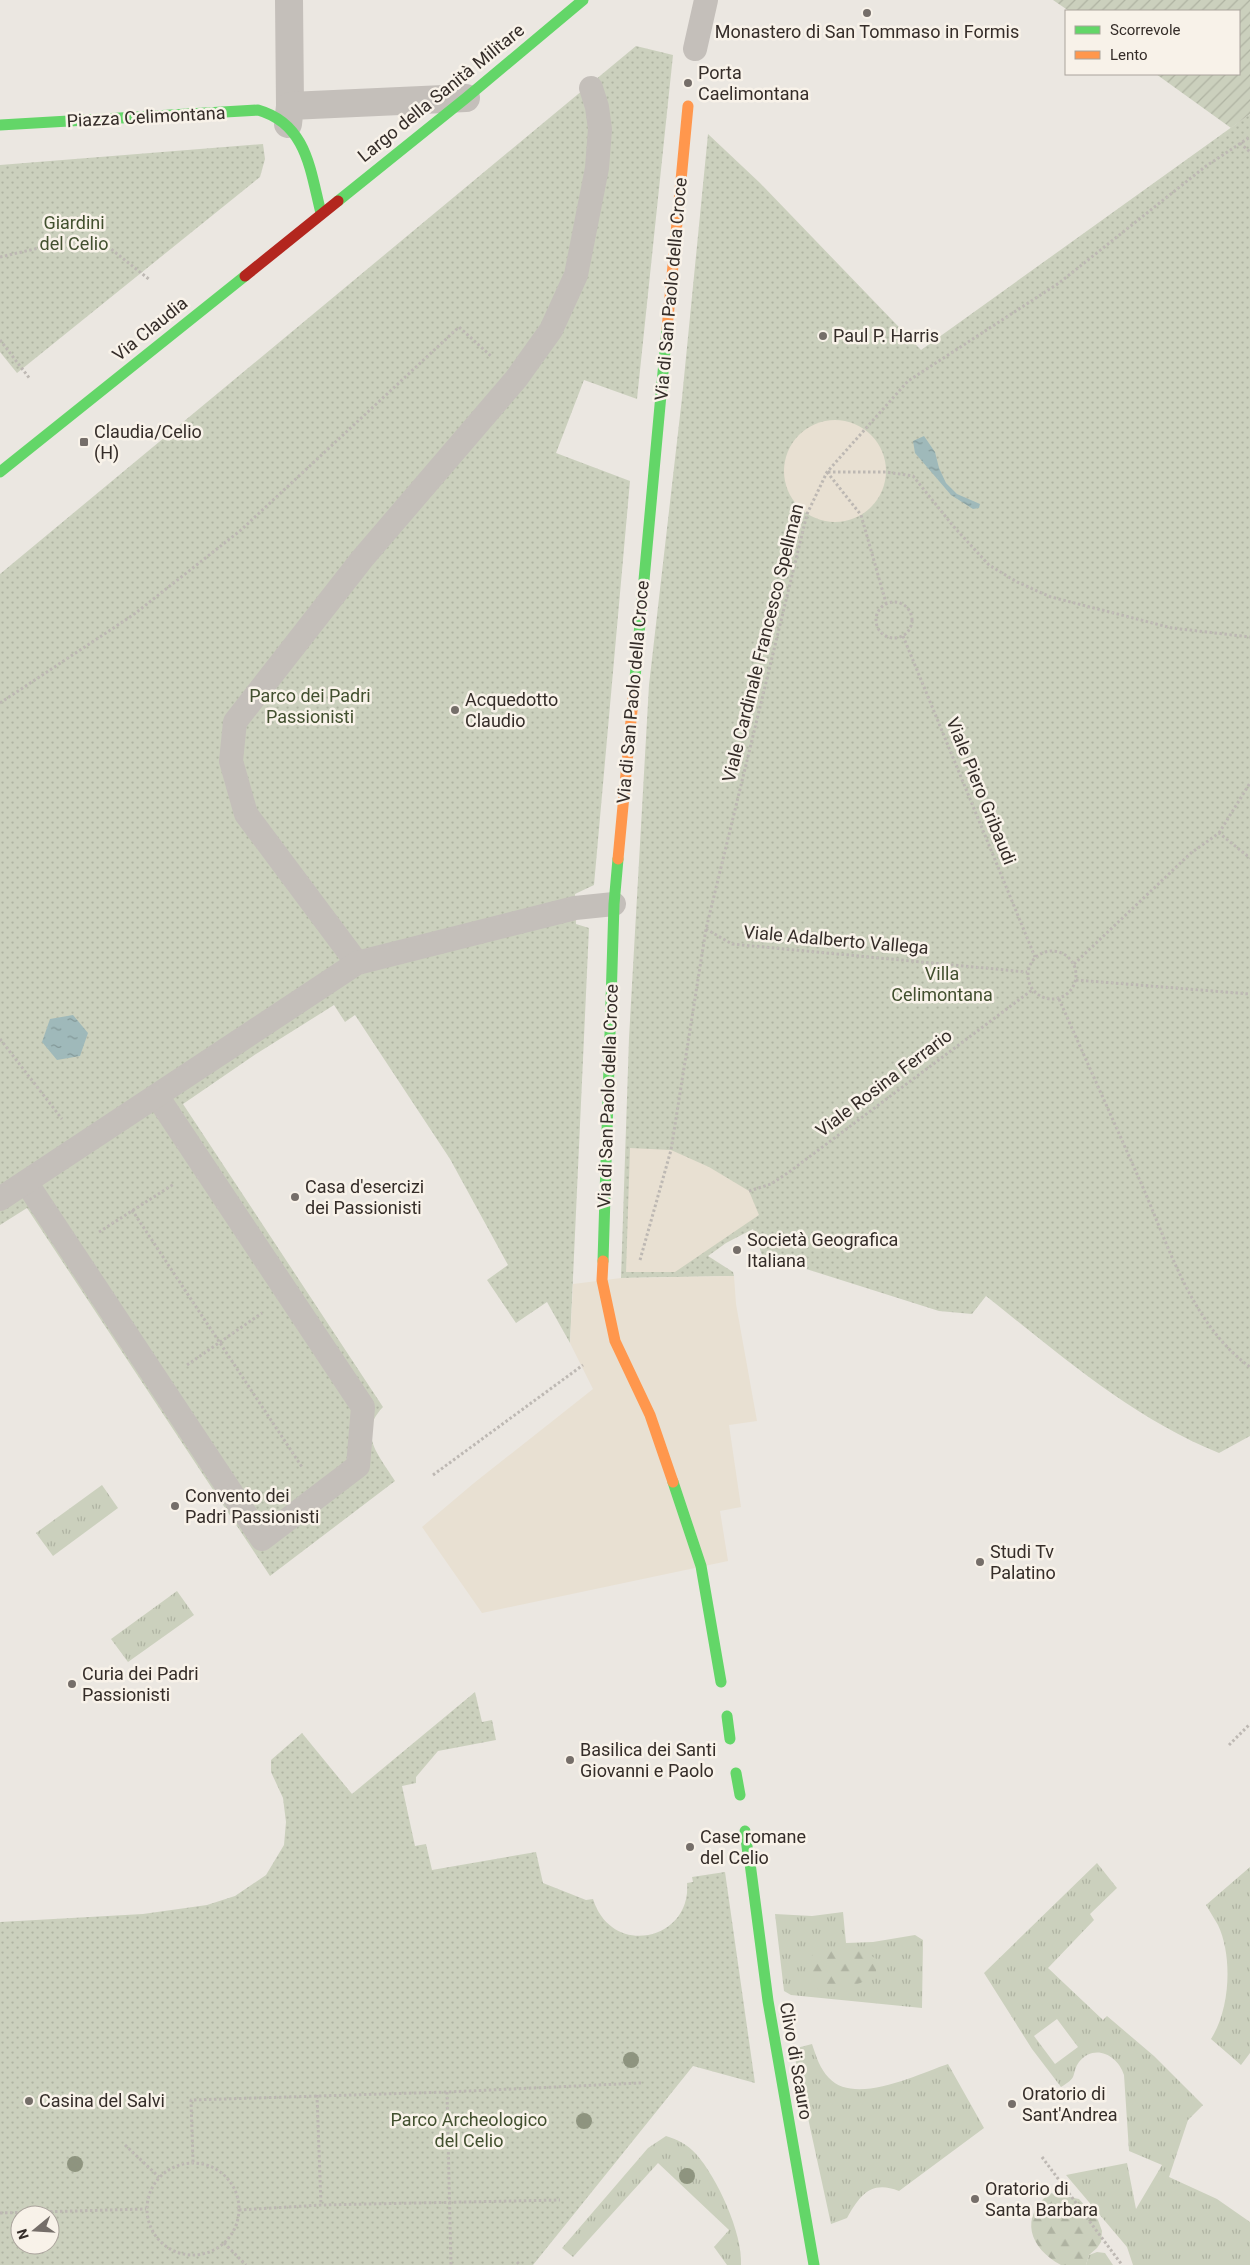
<svg xmlns="http://www.w3.org/2000/svg" width="1250" height="2265" font-family="Roboto,sans-serif">
<style>
.grass{fill:url(#grass-tufts);fill-rule:evenodd}
.forest{fill:url(#forest-firs)}
.park{fill:url(#park-dots);fill-rule:evenodd}
.garden{fill:url(#garden-furrows)}
.plaza{fill:#e8e0d2}
.water{fill:url(#water-ripples)}
.lines{fill:none;stroke-linecap:round;stroke-linejoin:round}
.path{stroke:#bdb8b3;stroke-width:3;stroke-dasharray:2.5 2.5;stroke-linecap:butt}
.lane{stroke:#c4bfba;stroke-width:24}
.street{stroke:#c4bfba;stroke-width:28}
.fast{stroke:#63d668;stroke-width:11}
.slow{stroke:#ff974d;stroke-width:11}
.jam{stroke:#b3261e;stroke-width:11}
.tree{fill:#8e947f}
.poi-dot{fill:#756e69;stroke:#f8f2e9;stroke-width:2}
.labels{text-anchor:middle;stroke-width:5;stroke-linejoin:round;paint-order:stroke}
.poi-label{font-size:18px;fill:#352d29;stroke:#f8f2e9;text-anchor:start}
.street-label{font-size:18px;fill:#352d29;stroke:#f8f2e9}
.park-label{font-size:18px;fill:#42502f;stroke:#f8f2e9}
</style>
<defs>
<pattern id="grass-tufts" width="24" height="20" patternUnits="userSpaceOnUse" patternTransform="scale(1.25)"><rect width="24" height="20" fill="#cbd0bd"/><path d="M3 7l-1-3M5 7V3M7 7l1-3M15 17l-1-3M17 17v-4M19 17l1-3" fill="none" stroke="#afb3a2"/></pattern>
<pattern id="forest-firs" width="22" height="20" patternUnits="userSpaceOnUse" patternTransform="scale(1.25)"><rect width="22" height="20" fill="#cbd0bd"/><path d="M5 1l3.5 6h-7zM16 11l3.5 6h-7z" fill="#afb3a2"/></pattern>
<pattern id="park-dots" width="8" height="8" patternUnits="userSpaceOnUse" patternTransform="scale(1.25)"><rect width="8" height="8" fill="#cbd0bd"/><path d="M2 2h.1M6 6h.1" fill="none" stroke="#afb3a2" stroke-width="1.8" stroke-linecap="round"/></pattern>
<pattern id="garden-furrows" width="10" height="10" patternUnits="userSpaceOnUse" patternTransform="scale(1.25)"><rect width="10" height="10" fill="#cbd0bd"/><path d="M-1 1l2-2M0 10L10 0M9 11l2-2" fill="none" stroke="#afb3a2"/></pattern>
<pattern id="water-ripples" width="26" height="14" patternUnits="userSpaceOnUse" patternTransform="scale(1.25)"><rect width="26" height="14" fill="#9fb9ba"/><path d="M2 4q2-2 4 0t4 0M15 11q2-2 4 0t4 0" fill="none" stroke="#829797"/></pattern>
</defs>
<rect width="100%" height="100%" fill="#ebe7e1"/>
<g class="grass">
<polygon points="102,1485 118,1508 53,1556 36,1533"/>
<polygon points="177,1591 194,1615 128,1662 111,1639"/>
<path d="M 1097,1863 L 1117,1888 L 1090,1914 L 1094,1920 L 1048,1968 L 1103,2020 L 1107,2016 L 1154,2056 L 1203,2105 L 1188,2120 L 1169,2177 L 1217,2199 L 1250,2222 L 1250,2265 L 1133,2265 L 1127,2247 L 1066,2175 L 1127,2163 L 1136,2209 L 1162,2165 L 1129,2151 L 1124,2075 C 1118,2055 1094,2043 1079,2062 C 1075,2067 1075,2072 1073,2077 C 1071,2081 1064,2085 1061,2087 L 1032,2049 L 984,1973 ZM 1057,2019 L 1078,2047 L 1055,2064 L 1034,2036 Z"/>
<path d="M 1250,1867 L 1250,2053 L 1241,2065 L 1211,2039 C 1230,2009 1233,1957 1218,1925 C 1214,1918 1210,1912 1206,1905 Z"/>
<polygon points="843,1912 846,1943 873,1942 915,1935 923,1940 922,2008 791,1995 784,1991 775,1914 812,1916"/>
<path d="M 812,2044 C 816,2056 820,2069 829,2078 C 855,2106 918,2074 948,2064 L 984,2128 L 899,2191 C 871,2180 860,2195 847,2218 L 831,2224 L 793,2049 Z"/>
<path d="M 666,2136 C 678,2140 687,2144 696,2154 C 717,2177 743,2234 741,2265 L 727,2265 L 714,2247 L 729,2230 L 658,2163 L 573,2257 L 562,2248 L 648,2148 Z"/>
<polygon points="1097,2252 1105,2253 1113,2265 1086,2265 1089,2255"/>
</g>
<g class="forest">
<path d="M 860,1948 L 876,1959 L 876,1973 C 864,1983 856,1985 842,1988 C 838,1989 835,1992 831,1992 C 803,1992 797,1957 822,1950 C 829,1948 838,1953 845,1952 C 850,1952 855,1949 860,1948 Z"/>
<path d="M 1050,2193 L 1079,2199 L 1098,2220 L 1102,2231 L 1101,2242 L 1097,2248 L 1089,2255 L 1086,2265 L 1061,2265 C 1029,2248 1019,2217 1050,2193 Z"/>
</g>
<g class="park">
<path d="M 636,46 L 673,55 L 637,399 L 584,380 L 556,453 L 630,481 L 594,885 L 575,894 L 576,924 L 589,928 L 570,1343 L 547,1302 L 516,1323 L 487,1280 L 508,1265 L 450,1159 L 355,1015 L 345,1022 L 334,1005 L 253,1056 L 183,1104 L 383,1407 C 357,1434 379,1455 395,1481 L 270,1576 L 27,1208 L 0,1225 L 0,574 Z"/>
<path d="M 1250,114 L 1250,1436 L 1219,1453 C 1132,1418 1059,1354 986,1296 L 972,1314 L 939,1311 L 762,1255 L 753,1229 L 726,1243 L 708,1256 L 733,1272 L 734,1276 L 621,1278 L 629,1038 L 649,685 L 682,398 L 708,134 L 760,183 L 921,350 Z"/>
<polygon points="263,144 265,159 260,177 17,373 0,352 0,165"/>
<path d="M 475,1692 L 482,1722 L 492,1720 L 496,1740 L 438,1751 L 416,1777 L 416,1783 L 402,1786 L 415,1846 L 426,1844 L 432,1870 L 536,1852 L 543,1883 L 586,1900 L 593,1899 C 612,1959 692,1940 687,1883 L 693,1882 L 692,1877 L 725,1872 L 755,2083 L 693,2066 L 533,2265 L 0,2265 L 0,1922 L 143,1914 L 207,1905 L 235,1896 L 266,1875 L 284,1845 L 286,1822 L 283,1798 L 271,1772 L 271,1760 L 302,1733 L 352,1794 ZM 20,2215 L 50,2215 L 50,2245 L 20,2245 Z"/>
</g>
<polygon class="garden" points="1053,0 1250,0 1250,114 1231,128 1156,74 1239,74 1239,11 1069,11"/>
<g class="plaza">
<circle cx="835" cy="471" r="51"/>
<polygon points="630,1148 671,1150 709,1167 749,1191 759,1215 675,1272 626,1272"/>
<polygon points="734,1276 736,1304 757,1421 729,1425 741,1507 720,1511 728,1561 482,1613 422,1527 474,1483 593,1389 570,1343 573,1284 621,1278"/>
</g>
<g class="water">
<polygon points="924,436 935,452 939,468 946,483 957,494 980,504 979,508 973,509 951,495 915,453 913,441"/>
<polygon points="73,1015 88,1033 80,1056 57,1060 42,1042 50,1019"/>
</g>
<g class="lines">
<g class="path">
<polyline points="1240,143 1250,152"/>
<polyline points="0,257 78,239 111,249 150,280"/>
<polyline points="0,340 30,379"/>
<polyline points="827,472 861,515 886,603"/>
<polyline points="828,472 886,472 913,476 954,527 989,565 1017,582 1051,597 1172,628 1250,637"/>
<circle cx="894" cy="620" r="18"/>
<polyline points="903,636 1035,957"/>
<polyline points="0,703 133,615 241,530 459,327 492,357"/>
<polyline points="1219,833 1250,783"/>
<polyline points="706,929 732,944 1027,972"/>
<circle cx="1052" cy="975" r="24"/>
<polyline points="1074,964 1191,853 1219,833 1250,858"/>
<polyline points="1076,980 1250,994"/>
<path d="M 1059,999 C 1086,1060 1114,1122 1141,1183 C 1169,1247 1192,1325 1250,1367"/>
<polyline points="0,1039 62,1119"/>
<polyline points="749,1191 771,1184 789,1172 1032,990"/>
<polyline points="132,1210 302,1467"/>
<polyline points="99,1232 174,1184"/>
<polyline points="640,1260 671,1150 706,929 807,514 827,472 908,381 1059,283 1206,166 1250,137"/>
<polyline points="187,1365 262,1313"/>
<polyline points="433,1475 583,1365"/>
<polyline points="1229,1745 1250,1724"/>
<polyline points="447,2092 451,2265"/>
<polyline points="317,2095 321,2205"/>
<polyline points="125,2145 159,2177"/>
<polyline points="1042,2157 1122,2265"/>
<polyline points="193,2162 191,2100 447,2092 641,2083"/>
<circle cx="193" cy="2209" r="46"/>
<polyline points="239,2210 321,2205 560,2200"/>
<polyline points="0,2213 146,2209"/>
<polyline points="224,2243 246,2265"/>
<polyline points="517,2262 520,2265"/>
</g>
<g class="lane">
<polyline points="695,49 706,0"/>
<polyline points="357,963 246,814 231,761 235,722 362,559 516,379 551,330 576,275 597,168 600,129 597,107 591,88"/>
<polyline points="26,1182 262,1539 358,1466 363,1407 157,1096"/>
<polyline points="0,1199 357,963 575,908 614,904"/>
</g>
<g class="street">
<polyline points="289,0 290,106"/>
<polyline points="288,124 290,106 466,98"/>
</g>
<g class="fast">
<path d="M 0,125 L 258,110 C 307,124 310,170 321,213"/>
<polyline points="338,201 466,98 583,0"/>
<polyline points="0,472 245,276"/>
<polyline points="634,689 667,329"/>
<polyline points="603,1261 614,904 618,859"/>
<polyline points="673,1482 701,1566 721,1682"/>
<polyline points="727,1716 730,1739"/>
<polyline points="736,1773 740,1795"/>
<polyline points="745,1831 748,1854"/>
<polyline points="750,1863 768,2001 814,2265"/>
</g>
<g class="slow">
<polyline points="667,329 688,106"/>
<polyline points="618,859 634,689"/>
<polyline points="603,1261 602,1280 615,1341 650,1415 673,1482"/>
</g>
<polyline class="jam" points="245,276 338,201"/>
</g>
<g class="tree">
<circle cx="631" cy="2060" r="8"/>
<circle cx="584" cy="2121" r="8"/>
<circle cx="75" cy="2164" r="8"/>
<circle cx="687" cy="2176" r="8"/>
</g>
<g class="poi-dot">
<circle cx="867" cy="13" r="5"/>
<circle cx="688" cy="83" r="5"/>
<circle cx="823" cy="336" r="5"/>
<rect x="79" y="437" width="10" height="10" rx="2.5"/>
<circle cx="455" cy="710" r="5"/>
<circle cx="295" cy="1197" r="5"/>
<circle cx="737" cy="1250" r="5"/>
<circle cx="175" cy="1506" r="5"/>
<circle cx="980" cy="1562" r="5"/>
<circle cx="72" cy="1684" r="5"/>
<circle cx="570" cy="1760" r="5"/>
<circle cx="690" cy="1847" r="5"/>
<circle cx="29" cy="2101" r="5"/>
<circle cx="1012" cy="2104" r="5"/>
<circle cx="975" cy="2199" r="5"/>
</g>
<g class="labels">
<g class="poi-label">
<text x="867" y="38" text-anchor="middle">Monastero di San Tommaso in Formis</text>
<text x="698" y="79">Porta<tspan x="698" dy="21">Caelimontana</tspan></text>
<text x="833" y="342">Paul P. Harris</text>
<text x="94" y="438">Claudia/Celio<tspan x="94" dy="21">(H)</tspan></text>
<text x="465" y="706">Acquedotto<tspan x="465" dy="21">Claudio</tspan></text>
<text x="305" y="1193">Casa d'esercizi<tspan x="305" dy="21">dei Passionisti</tspan></text>
<text x="747" y="1246">Società Geografica<tspan x="747" dy="21">Italiana</tspan></text>
<text x="185" y="1502">Convento dei<tspan x="185" dy="21">Padri Passionisti</tspan></text>
<text x="990" y="1558">Studi Tv<tspan x="990" dy="21">Palatino</tspan></text>
<text x="82" y="1680">Curia dei Padri<tspan x="82" dy="21">Passionisti</tspan></text>
<text x="580" y="1756">Basilica dei Santi<tspan x="580" dy="21">Giovanni e Paolo</tspan></text>
<text x="700" y="1843">Case romane<tspan x="700" dy="21">del Celio</tspan></text>
<text x="1022" y="2100">Oratorio di<tspan x="1022" dy="21">Sant'Andrea</tspan></text>
<text x="39" y="2107">Casina del Salvi</text>
<text x="985" y="2195">Oratorio di<tspan x="985" dy="21">Santa Barbara</tspan></text>
</g>
<g class="street-label">
<text transform="translate(441 93) rotate(-39)" y="6">Largo della Sanità Militare</text>
<text transform="translate(146 117) rotate(-3)" y="6">Piazza Celimontana</text>
<text transform="translate(671 289) rotate(-85)" y="6">Via di San Paolo della Croce</text>
<text transform="translate(150 329) rotate(-39)" y="6">Via Claudia</text>
<text transform="translate(763 643) rotate(-76)" y="6">Viale Cardinale Francesco Spellman</text>
<text transform="translate(633 692) rotate(-85)" y="6">Via di San Paolo della Croce</text>
<text transform="translate(981 791) rotate(68)" y="6">Viale Piero Gribaudi</text>
<text transform="translate(836 940) rotate(5)" y="6">Viale Adalberto Vallega</text>
<text transform="translate(884 1083) rotate(-37)" y="6">Viale Rosina Ferrario</text>
<text transform="translate(608 1096) rotate(-88)" y="6">Via di San Paolo della Croce</text>
<text transform="translate(796 2061) rotate(80)" y="6">Clivo di Scauro</text>
</g>
<g class="park-label">
<text x="74" y="229">Giardini<tspan x="74" dy="21">del Celio</tspan></text>
<text x="310" y="702">Parco dei Padri<tspan x="310" dy="21">Passionisti</tspan></text>
<text x="942" y="980">Villa<tspan x="942" dy="21">Celimontana</tspan></text>
<text x="469" y="2126">Parco Archeologico<tspan x="469" dy="21">del Celio</tspan></text>
</g>
</g>
<rect x="1065" y="10" width="175" height="65" fill="#f8f2e9" stroke="#aaa39c"/>
<rect x="1075" y="26" width="25" height="8" fill="#63d668" stroke="#aaa39c"/>
<text x="1110" y="35" font-size="15" fill="#352d29">Scorrevole</text>
<rect x="1075" y="51" width="25" height="8" fill="#ff974d" stroke="#aaa39c"/>
<text x="1110" y="60" font-size="15" fill="#352d29">Lento</text>
<g transform="translate(35 2230) rotate(252)"><circle r="24" fill="#f8f2e9" stroke="#aaa39c"/>
<path d="M0-4L9 19L0 12L-9 19Z" fill="#756e69"/>
<text y="-8" font-size="14" font-weight="bold" text-anchor="middle" fill="#352d29">N</text>
</g>
</svg>
